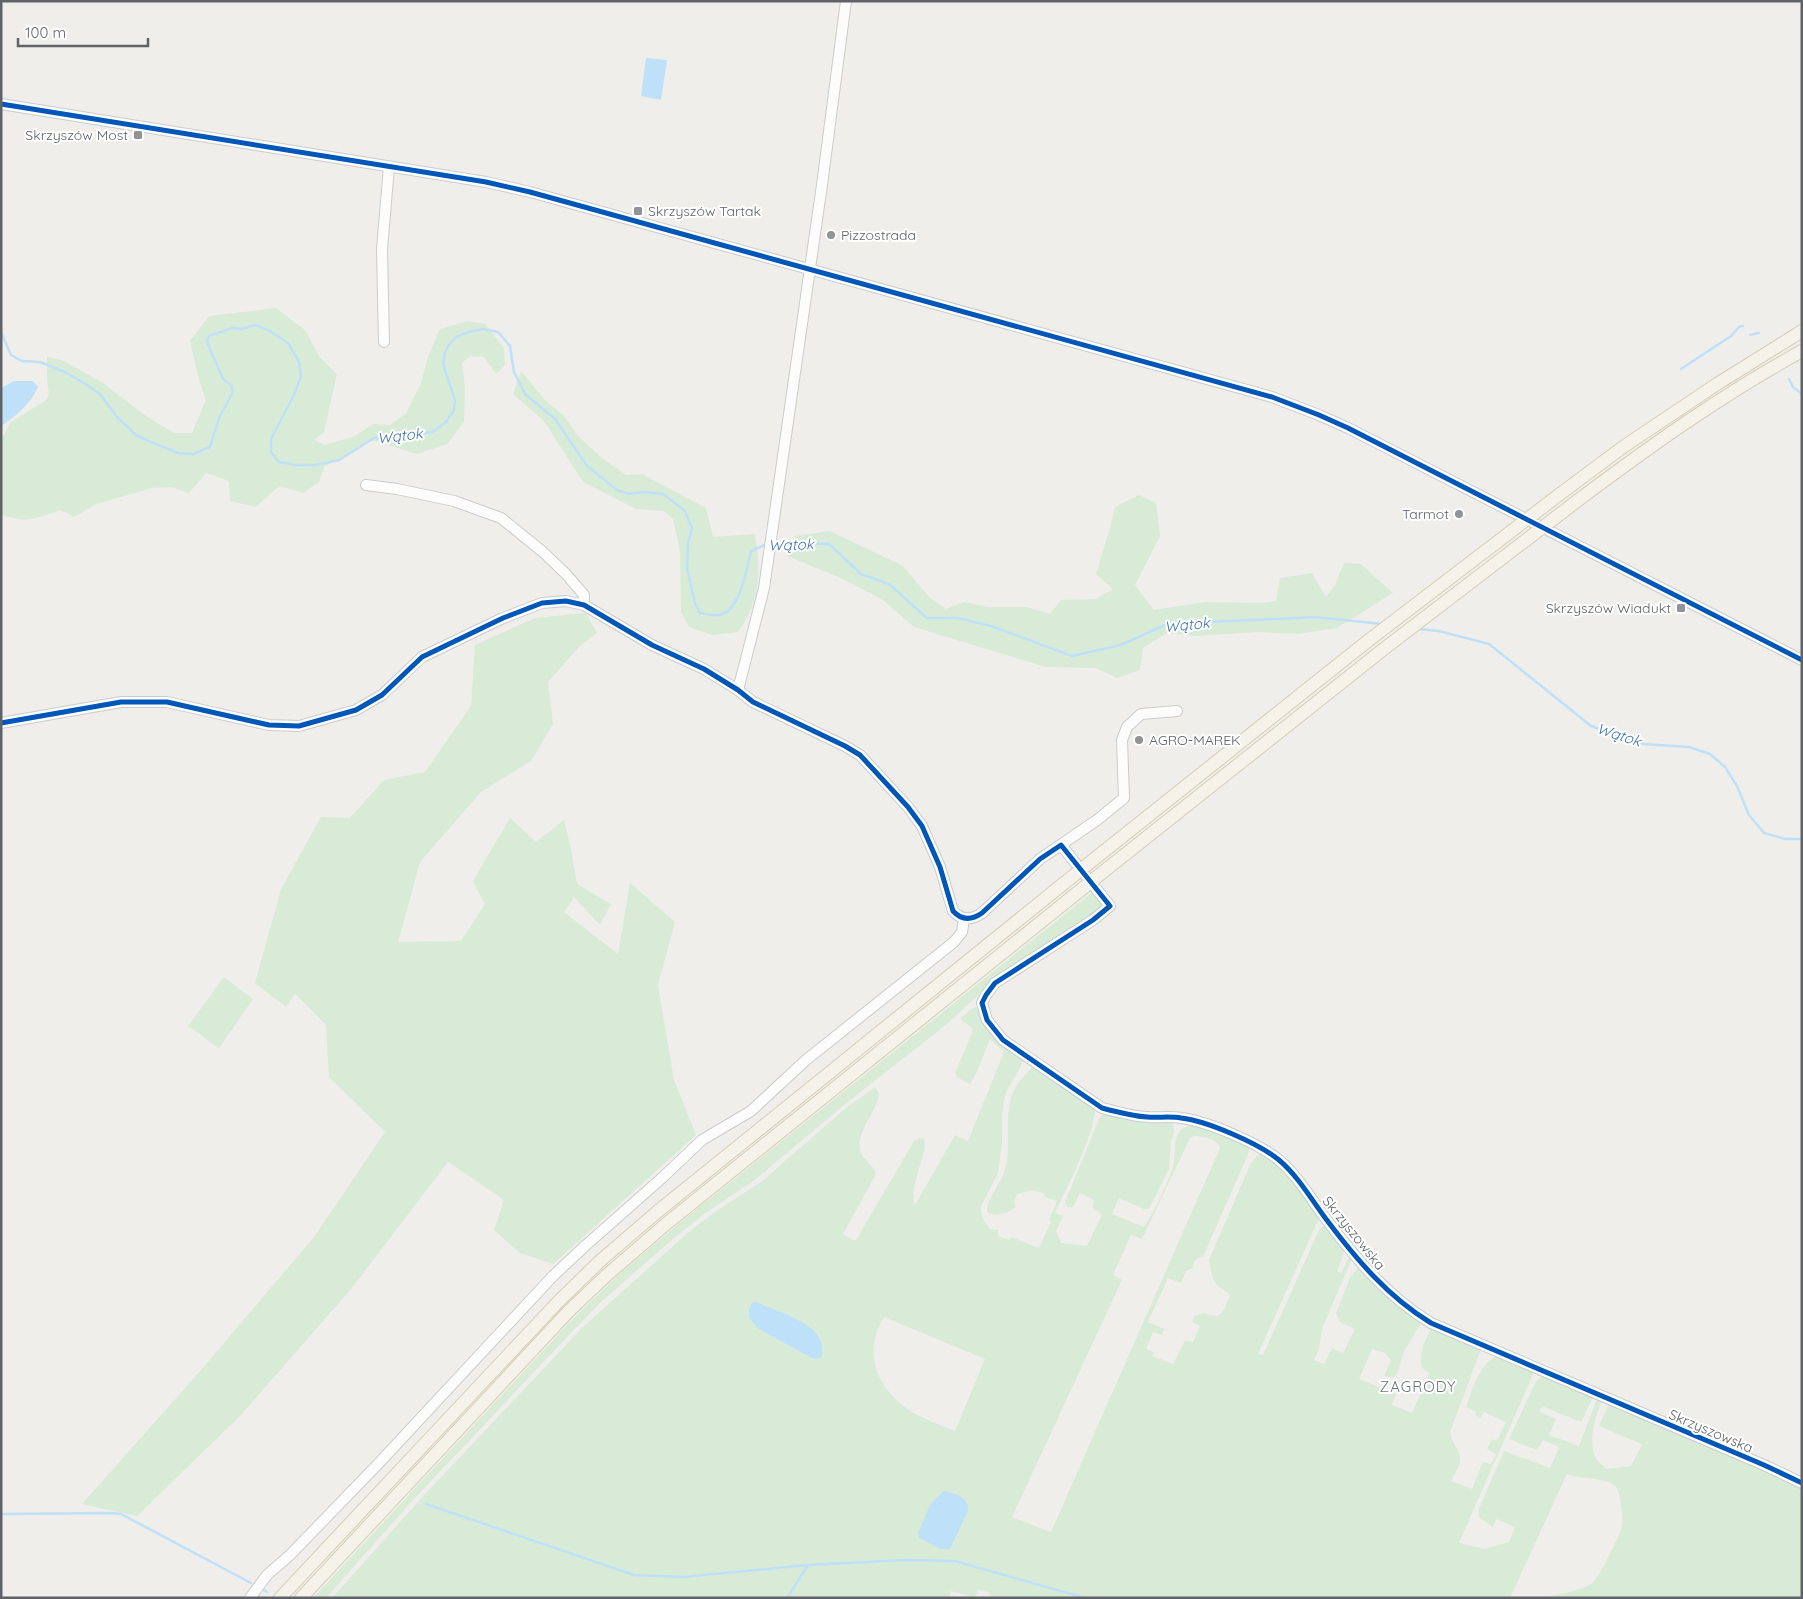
<svg xmlns="http://www.w3.org/2000/svg" width="1803" height="1599" font-family="Quicksand,sans-serif">
<style>
.green{fill:#d8ebd6;fill-rule:evenodd}
.water{fill:#bfe0f9}
.lines{fill:none;stroke-linecap:round;stroke-linejoin:round}
.stream{stroke:#bfe0f9;stroke-width:2.5}
.minor-casing{stroke:#cbcccc;stroke-width:12}
.major-casing{stroke:#d7ceb8;stroke-width:14}
.minor{stroke:#fdfcfc;stroke-width:10}
.major{stroke:#f4f2e9;stroke-width:12}
.major-bridge-casing{stroke:#d7ceb8;stroke-width:14;stroke-linecap:butt}
.major-bridge{stroke:#f4f2e9;stroke-width:12}
.cycleway-casing{stroke:#fff;stroke-width:8}
.cycleway{stroke:#0057b8;stroke-width:5}
.poi-dot{fill:#919496;stroke:#fff;stroke-width:2}
.labels{text-anchor:middle;stroke-width:4;stroke-linejoin:round;paint-order:stroke}
.poi-label{font-size:14px;fill:#5f6368;stroke:#fff;text-anchor:end}
.street-label{font-size:14px;fill:#5f6368;stroke:#fff}
.water-label{font-size:15px;font-style:italic;fill:#4174aa;stroke:#fff}
.neighbourhood-label{font-size:15px;letter-spacing:1px;fill:#70757a;stroke:#fff}
</style>
<rect width="100%" height="100%" fill="#efeeea"/>
<g class="green">
<path d="M 276,308 L 305,330 L 319,356 L 337,374 L 324,432 L 314,440 L 325,445 L 355,436 L 373,424 L 390,425 L 406,413 L 420,386 L 428,357 L 440,329 L 468,321 L 485,324 L 504,348 L 505,365 L 496,374 L 484,357 L 470,356 L 462,363 L 465,388 L 464,422 L 447,444 L 417,454 L 372,440 L 324,467 L 319,482 L 303,493 L 279,486 L 256,507 L 230,501 L 229,481 L 206,473 L 189,493 L 171,487 L 152,488 L 96,504 L 74,517 L 60,510 C 37,518 25,524 1,514 L 1,440 L 11,422 L 45,401 L 49,395 L 47,380 L 47,357 L 62,360 L 103,383 L 143,414 L 174,433 L 192,433 L 206,400 L 199,380 L 190,341 L 209,316 Z"/>
<path d="M 521,371 L 545,400 L 564,416 L 578,436 L 602,458 L 626,475 L 642,474 L 706,508 L 713,537 L 755,534 C 761,572 761,599 738,632 L 712,635 L 689,627 L 681,612 L 680,551 L 673,519 L 664,511 L 636,509 L 583,482 L 544,421 L 513,394 Z"/>
<polygon points="1139,495 1156,503 1160,536 1135,585 1154,610 1205,602 1261,603 1276,601 1280,578 1312,573 1326,597 1335,585 1344,563 1361,564 1393,593 1337,628 1299,634 1256,632 1195,636 1167,633 1143,648 1140,670 1117,678 1096,668 1046,667 914,627 883,600 841,578 787,556 795,536 830,531 903,566 930,598 946,609 965,602 987,607 1027,607 1050,614 1061,600 1096,599 1113,589 1096,574 1110,528 1115,507"/>
<polygon points="586,613 597,633 580,646 548,682 553,724 531,761 481,792 420,862 398,942 461,941 485,904 473,881 510,818 536,842 564,820 572,854 577,884 611,904 600,925 574,897 564,912 618,954 630,883 675,922 658,985 674,1080 696,1135 553,1264 520,1253 494,1230 504,1200 448,1162 351,1289 241,1415 137,1516 82,1504 202,1369 314,1237 385,1132 329,1077 326,1025 295,994 286,1007 255,983 281,889 321,817 350,818 384,780 425,772 471,706 475,645 535,618"/>
<polygon points="1094,891 1102,902 1099,910 987,987 947,1024 844,1105 756,1179 704,1214 673,1239 602,1301 569,1335 412,1501 326,1598 313,1598 569,1323 617,1276 682,1221"/>
<polygon points="224,977 253,999 219,1048 188,1026"/>
<path d="M 976,1007 L 1023,1059 L 1019,1070 L 1008,1088 L 1004,1100 L 1002,1116 L 1002,1144 L 998,1173 L 981,1206 L 981,1213 L 983,1219 L 990,1229 L 998,1230 L 998,1236 L 1009,1240 L 1011,1237 L 1039,1248 L 1051,1222 L 1049,1220 L 1057,1201 L 1045,1197 L 1043,1193 L 1033,1190 L 1017,1194 L 1014,1201 L 1016,1207 C 1007,1213 997,1218 987,1212 C 986,1201 1001,1182 1005,1170 C 1013,1143 1001,1113 1016,1087 C 1020,1079 1028,1073 1033,1066 L 1095,1108 C 1095,1134 1067,1187 1055,1213 L 1063,1216 L 1056,1231 L 1061,1243 L 1087,1246 L 1102,1214 L 1094,1210 L 1093,1207 L 1094,1200 L 1080,1193 L 1073,1207 L 1067,1207 L 1065,1202 L 1100,1117 L 1104,1113 L 1173,1122 L 1174,1132 L 1171,1141 L 1169,1169 L 1149,1209 L 1144,1209 L 1119,1198 L 1112,1214 L 1144,1227 C 1155,1210 1165,1189 1172,1170 C 1177,1158 1172,1143 1179,1132 C 1182,1128 1188,1126 1193,1124 L 1213,1131 L 1249,1147 L 1249,1152 L 1203,1257 L 1198,1258 L 1194,1262 L 1193,1268 L 1186,1271 L 1181,1283 L 1168,1278 L 1148,1322 L 1164,1329 L 1162,1335 L 1153,1332 L 1146,1349 L 1154,1352 L 1152,1356 L 1173,1364 L 1185,1340 L 1193,1342 L 1200,1326 L 1192,1322 L 1195,1316 L 1204,1313 C 1223,1321 1223,1311 1230,1295 C 1226,1290 1220,1289 1217,1285 C 1211,1278 1211,1268 1209,1260 L 1250,1165 L 1257,1156 L 1261,1154 C 1287,1167 1303,1194 1320,1216 L 1258,1354 L 1263,1355 L 1319,1230 L 1322,1227 L 1327,1226 L 1345,1250 L 1337,1271 L 1341,1273 L 1350,1256 L 1352,1258 L 1322,1329 L 1319,1348 L 1314,1360 L 1324,1364 L 1332,1348 L 1343,1353 L 1355,1329 L 1340,1322 L 1336,1313 L 1350,1278 L 1359,1266 L 1422,1322 L 1404,1351 L 1397,1374 L 1394,1377 L 1384,1376 L 1391,1360 L 1385,1353 L 1372,1349 L 1359,1379 L 1396,1394 L 1392,1405 L 1412,1413 L 1430,1373 L 1422,1368 C 1419,1354 1424,1340 1432,1328 L 1481,1349 L 1450,1432 C 1451,1443 1462,1451 1460,1462 C 1459,1468 1454,1475 1451,1481 L 1472,1489 L 1483,1462 L 1491,1464 L 1496,1454 L 1487,1449 L 1492,1439 L 1497,1441 L 1506,1422 L 1484,1412 L 1480,1418 L 1475,1415 L 1476,1412 L 1466,1407 C 1473,1389 1478,1365 1497,1356 L 1534,1372 L 1459,1543 L 1484,1549 L 1509,1542 L 1515,1527 L 1496,1519 L 1493,1527 L 1479,1517 L 1478,1511 L 1504,1451 L 1550,1468 L 1559,1447 L 1543,1440 L 1537,1450 L 1509,1439 L 1536,1381 L 1544,1376 L 1593,1397 L 1582,1421 L 1576,1420 L 1542,1406 L 1540,1412 L 1556,1419 L 1549,1435 L 1579,1446 L 1597,1399 L 1602,1401 C 1595,1417 1588,1440 1595,1457 C 1597,1461 1603,1465 1606,1469 L 1631,1466 L 1642,1444 L 1599,1426 L 1609,1404 L 1802,1487 L 1802,1598 L 1544,1598 C 1558,1594 1581,1591 1592,1583 C 1599,1578 1620,1535 1622,1526 C 1623,1518 1621,1495 1617,1488 C 1608,1476 1580,1480 1567,1474 L 1510,1598 L 996,1598 L 989,1596 L 990,1593 L 978,1589 L 975,1598 L 969,1598 L 969,1596 L 951,1591 L 949,1598 L 332,1598 L 427,1492 L 583,1327 L 691,1230 L 715,1212 L 761,1182 L 846,1108 L 875,1087 L 879,1094 C 876,1115 852,1135 862,1155 C 865,1160 871,1165 875,1170 L 875,1176 L 843,1234 L 853,1240 L 856,1240 L 914,1141 L 920,1138 L 924,1139 C 929,1152 908,1185 915,1205 L 955,1135 L 968,1141 L 1004,1052 L 990,1039 L 976,1074 L 970,1084 L 958,1078 L 955,1073 L 972,1033 L 972,1028 L 960,1019 L 971,1009 ZM 1193,1136 C 1203,1136 1216,1138 1220,1148 L 1051,1532 L 1012,1517 L 1122,1280 L 1113,1275 L 1131,1235 L 1142,1239 L 1190,1138 ZM 756,1302 L 811,1328 L 818,1336 L 817,1359 L 811,1358 L 759,1329 ZM 884,1317 L 985,1359 L 955,1431 C 939,1425 920,1418 906,1408 C 875,1384 863,1352 884,1317 Z"/>
</g>
<g class="water">
<polygon points="646,58 667,60 661,100 641,96"/>
<path d="M 14,381 L 33,381 L 38,387 C 32,402 15,417 1,426 L 1,388 Z"/>
<path d="M 752,1302 L 756,1302 C 772,1309 810,1321 818,1336 C 822,1342 822,1349 822,1356 L 817,1359 L 811,1358 L 759,1329 L 749,1318 L 749,1309 Z"/>
<path d="M 944,1491 C 955,1493 970,1498 968,1511 L 950,1549 L 941,1549 L 919,1538 L 918,1533 L 931,1503 Z"/>
</g>
<g class="lines">
<g class="stream">
<path d="M 1,332 L 11,355 L 22,361 L 40,362 L 65,372 L 84,383 L 100,394 L 117,417 L 137,436 L 178,453 L 193,454 L 210,447 L 219,418 L 233,392 L 231,385 L 223,379 L 207,342 L 209,336 L 232,328 L 242,329 L 255,325 L 270,331 L 288,343 L 299,362 L 301,377 L 293,397 L 271,439 L 271,452 L 279,462 L 296,465 L 315,465 L 339,460 L 374,438 L 402,437 L 432,432 L 445,423 L 454,410 L 455,400 L 443,364 L 445,352 L 449,345 L 456,337 L 469,332 L 483,329 L 498,332 L 510,346 L 514,372 L 525,394 L 555,419 L 587,466 L 617,490 L 628,494 L 645,492 L 663,494 L 684,510 L 692,528 L 688,543 L 687,568 L 695,603 L 700,613 C 707,614 716,617 723,614 C 741,606 747,568 751,551 L 769,543"/>
<polyline points="1750,335 1759,333"/>
<polyline points="1681,369 1731,336 1740,326 1743,326"/>
<polyline points="1789,379 1793,387 1802,394"/>
<polyline points="774,543 829,544 861,574 889,584 927,618 958,618 991,626 1072,656 1121,645 1167,624 1315,617 1382,624"/>
<polyline points="1419,629 1439,631 1489,644 1591,726 1643,744 1689,747 1710,754 1725,767 1737,786 1749,815 1764,833 1785,839 1802,839"/>
<polyline points="426,1504 634,1575 683,1577 808,1565 907,1560 955,1561 1085,1598"/>
<polyline points="1,1514 109,1513 121,1514 251,1583"/>
<polyline points="262,1589 267,1592"/>
<polyline points="787,1598 808,1565"/>
</g>
<g class="minor-casing">
<g id="minor">
<polyline points="1,104 486,182 530,192 1272,397 1319,415 1348,428 1802,660"/>
<polyline points="384,342 382,249 389,167"/>
<polyline points="366,485 397,489 454,501 501,518 543,552 566,574 584,595 584,605"/>
<polyline points="738,690 764,588 822,185 846,1"/>
<path d="M 1,723 L 121,702 L 167,702 L 269,725 L 299,726 L 356,710 L 382,695 L 422,657 L 503,618 L 542,603 L 566,601 L 584,605 L 652,645 L 704,669 L 738,690 L 753,702 L 845,746 L 860,755 L 908,807 L 922,826 L 940,867 L 953,911 C 962,921 972,920 982,913 L 1040,859 L 1097,820 L 1124,798 L 1122,740 L 1127,727 L 1141,714 L 1177,711"/>
<path d="M 1061,845 L 1110,906 L 1093,920 L 995,983 L 986,995 L 982,1003 L 987,1020 L 1003,1040 L 1102,1108 C 1117,1112 1132,1116 1147,1117 C 1158,1118 1170,1116 1181,1118 C 1207,1121 1258,1143 1279,1160 C 1298,1176 1311,1199 1326,1219 C 1356,1259 1388,1297 1431,1323 L 1764,1465 L 1802,1483"/>
<polyline points="250,1598 267,1575 290,1555 379,1463 553,1276 585,1246 663,1177 702,1140 751,1111 806,1060 954,942 962,932 964,919"/>
</g>
</g>
<g class="major-casing">
<g id="major">
<polyline points="1560,494 1623,447 1717,384 1802,331"/>
<path d="M 1577,501 C 1649,447 1723,394 1802,351"/>
<polyline points="1098,856 1369,640"/>
<polyline points="1108,868 1385,648"/>
<polyline points="280,1598 558,1302 600,1261 657,1212 1063,884"/>
<polyline points="301,1598 569,1311 608,1274 666,1224 1067,901"/>
</g>
</g>
<use href="#minor" class="minor"/>
<use href="#major" class="major"/>
<g class="major-bridge-casing">
<g id="major-bridge">
<polyline points="1369,640 1560,494"/>
<polyline points="1385,648 1577,501"/>
<polyline points="1063,884 1098,856"/>
<polyline points="1067,901 1108,868"/>
</g>
</g>
<use href="#major-bridge" class="major-bridge"/>
<g class="cycleway-casing">
<g id="cycleway">
<polyline points="1,104 486,182 530,192 1272,397 1319,415 1348,428 1802,660"/>
<path d="M 1,723 L 121,702 L 167,702 L 269,725 L 299,726 L 356,710 L 382,695 L 422,657 L 503,618 L 542,603 L 566,601 L 584,605 L 652,645 L 704,669 L 738,690 L 753,702 L 845,746 L 860,755 L 908,807 L 922,826 L 940,867 L 953,911 C 962,921 972,920 982,913 L 1040,859 L 1061,845 L 1110,906 L 1093,920 L 995,983 L 986,995 L 982,1003 L 987,1020 L 1003,1040 L 1102,1108 C 1117,1112 1132,1116 1147,1117 C 1158,1118 1170,1116 1181,1118 C 1207,1121 1258,1143 1279,1160 C 1298,1176 1311,1199 1326,1219 C 1356,1259 1388,1297 1431,1323 L 1764,1465 L 1802,1483"/>
</g>
</g>
<use href="#cycleway" class="cycleway"/>
</g>
<g class="poi-dot">
<rect x="133" y="130" width="10" height="10" rx="2.5"/>
<rect x="633" y="206" width="10" height="10" rx="2.5"/>
<circle cx="831" cy="235" r="5"/>
<circle cx="1459" cy="514" r="5"/>
<rect x="1676" y="603" width="10" height="10" rx="2.5"/>
<circle cx="1139" cy="740" r="5"/>
</g>
<g class="labels">
<g class="poi-label">
<text x="128" y="140">Skrzyszów Most</text>
<text x="648" y="216" text-anchor="start">Skrzyszów Tartak</text>
<text x="841" y="240" text-anchor="start">Pizzostrada</text>
<text x="1449" y="519">Tarmot</text>
<text x="1671" y="613">Skrzyszów Wiadukt</text>
<text x="1149" y="745" text-anchor="start">AGRO-MAREK</text>
</g>
<g class="street-label">
<text transform="translate(1354 1233) rotate(51)" y="5">Skrzyszowska</text>
<text transform="translate(1711 1431) rotate(23)" y="5">Skrzyszowska</text>
</g>
<g class="water-label">
<text transform="translate(400 436) rotate(-7)" y="5">Wątok</text>
<text transform="translate(791 545) rotate(-2)" y="5">Wątok</text>
<text transform="translate(1187 625) rotate(-6)" y="5">Wątok</text>
<text transform="translate(1619 735) rotate(18)" y="5">Wątok</text>
</g>
<g class="neighbourhood-label">
<text x="1418" y="1392">ZAGRODY</text>
</g>
</g>
<rect width="1803" height="1599" fill="none" stroke="#5f6368" stroke-width="5"/>
<path d="M18 38v8h130v-8" fill="none" stroke="#5f6368" stroke-width="2.5"/>
<text x="25" y="38" font-size="15" fill="#5f6368" stroke="#ffffff" stroke-width="4" paint-order="stroke">100 m</text>
</svg>
